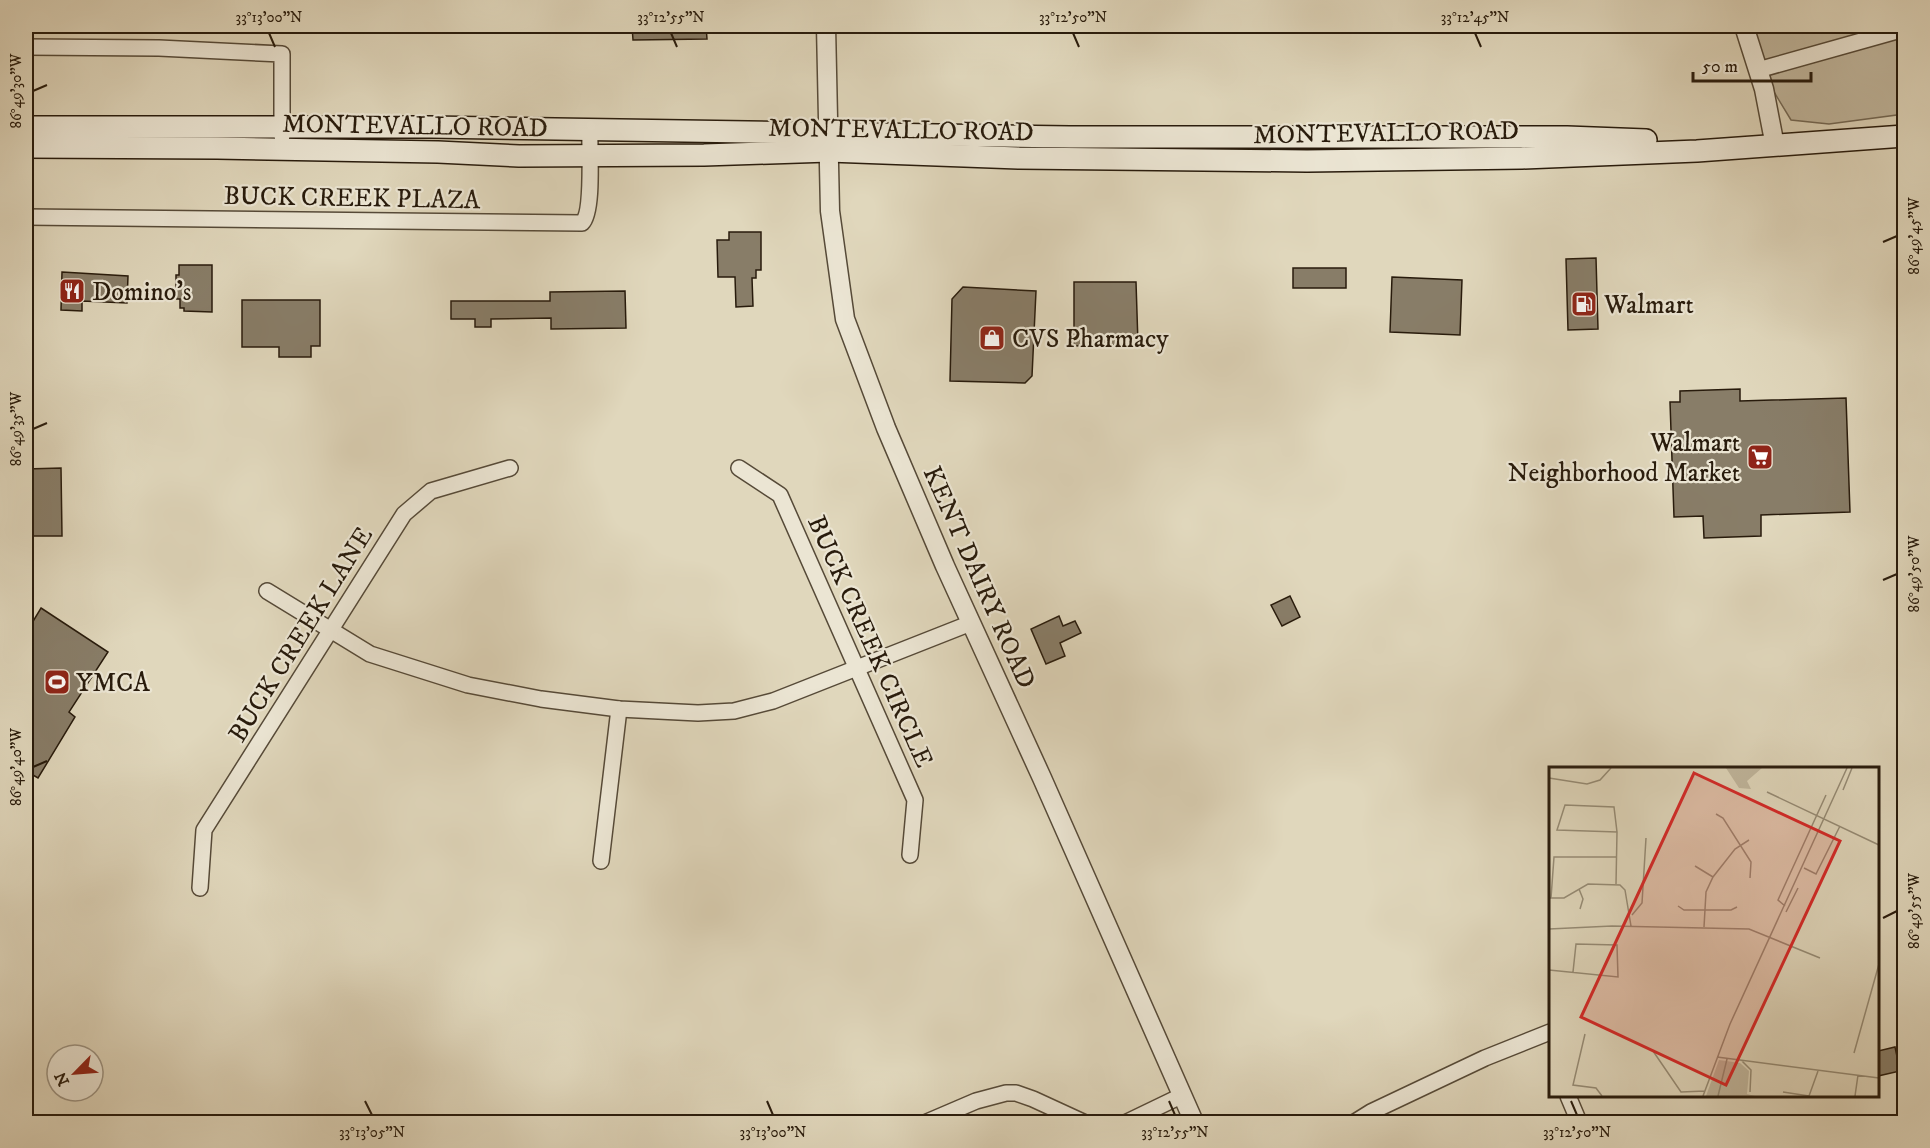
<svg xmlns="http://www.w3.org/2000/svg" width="1930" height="1148" font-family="'IM FELL DW Pica',serif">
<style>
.green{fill:#c1b79e;stroke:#746955;stroke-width:1.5}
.building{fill:#887d68;stroke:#281b0c;stroke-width:1.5}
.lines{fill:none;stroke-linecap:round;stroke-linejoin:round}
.minor-casing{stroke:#564a38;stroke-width:18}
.tertiary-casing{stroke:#564a38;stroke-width:21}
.secondary-casing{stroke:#281b0c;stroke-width:24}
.minor{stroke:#ebe5d3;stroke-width:15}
.tertiary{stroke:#ebe5d3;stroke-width:18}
.secondary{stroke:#ebe5d3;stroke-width:21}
.ticks{fill:none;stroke:#281b0c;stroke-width:2}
.labels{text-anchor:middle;stroke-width:4.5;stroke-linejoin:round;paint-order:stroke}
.street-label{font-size:26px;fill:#281b0c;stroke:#ebe5d3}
.poi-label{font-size:26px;fill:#281b0c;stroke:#ebe5d3;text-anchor:start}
.inset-road{fill:none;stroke:#968c76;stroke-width:1.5}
.view{fill:#d62828;fill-opacity:0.15;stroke:#d62828;stroke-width:3}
.inset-edge{fill:none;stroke:#281b0c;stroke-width:3}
.neatline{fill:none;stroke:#281b0c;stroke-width:2}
.ticks-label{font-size:15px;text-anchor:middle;fill:#281b0c}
</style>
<rect width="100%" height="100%" fill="#e0d7bc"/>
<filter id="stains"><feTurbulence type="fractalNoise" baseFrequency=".00333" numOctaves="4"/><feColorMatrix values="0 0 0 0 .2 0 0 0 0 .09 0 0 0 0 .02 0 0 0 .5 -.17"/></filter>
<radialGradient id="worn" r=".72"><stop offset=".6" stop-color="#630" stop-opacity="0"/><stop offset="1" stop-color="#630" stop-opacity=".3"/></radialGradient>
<polygon class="green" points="1752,26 1904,26 1904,114 1829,124 1791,120 1774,92"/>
<g class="building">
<polygon points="632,26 706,26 707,39 633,40"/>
<polygon points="729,232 761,232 761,270 756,270 756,278 752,278 753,306 736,307 735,277 718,277 717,240 729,240"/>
<polygon points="1596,258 1598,329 1568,330 1566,259"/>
<polygon points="179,265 212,265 212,312 184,311 184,308 180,308 180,299 176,299 176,275 179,275"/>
<rect x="1293" y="268" width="53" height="20"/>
<polygon points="62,272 128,276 127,303 82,301 82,311 61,310"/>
<polygon points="1392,277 1462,280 1460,335 1390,332"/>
<polygon points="1074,282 1136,282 1138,344 1074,346"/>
<polygon points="963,287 1036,291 1032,376 1025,383 950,381 952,299"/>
<polygon points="625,291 626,328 551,329 551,318 491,319 491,327 475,327 475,319 451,319 451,301 550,301 550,292"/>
<polygon points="242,300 320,300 320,346 311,346 311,357 279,357 279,347 242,347"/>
<polygon points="1740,389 1740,401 1846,398 1850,512 1761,515 1761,536 1704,538 1703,516 1674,517 1670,402 1680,402 1680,391"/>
<polygon points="61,468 62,536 26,536 26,469"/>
<polygon points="1290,596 1300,617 1282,626 1271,605"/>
<polygon points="41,608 108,652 69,712 75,717 38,778 26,771 26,633"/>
<polygon points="1059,616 1063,626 1075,621 1081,633 1060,643 1065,656 1046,664 1031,629"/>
<polygon points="1895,1047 1900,1071 1878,1076 1878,1051"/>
</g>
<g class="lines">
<g class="minor-casing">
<g id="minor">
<polyline points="26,47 159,48 282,54 282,136"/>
<polyline points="1758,70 1904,29"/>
<path d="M 26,217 L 582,223 C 594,212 589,147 590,129"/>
<polyline points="739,468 780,495 915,800 910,855"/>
<polyline points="267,591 370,654 468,685 541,699 619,709 698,713 734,711 773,701 971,623"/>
<polyline points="601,861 619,709"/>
<polyline points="200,888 204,830 404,514 431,491 510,468"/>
<polyline points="1568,1096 1579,1122"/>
<polyline points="927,1122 976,1101 1006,1093 1016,1093 1033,1099 1083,1122"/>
<polyline points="1127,1122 1183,1095"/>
<polyline points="1355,1122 1371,1112 1485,1058 1550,1032"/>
</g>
</g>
<g class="tertiary-casing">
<g id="tertiary">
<polyline points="826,26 830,211 845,319 886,428 945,566 1042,778 1194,1122"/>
<polyline points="1744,26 1764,89 1775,146"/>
</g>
</g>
<g class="secondary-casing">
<g id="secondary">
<polyline points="26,127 429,127 1070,137 1567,137 1646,140"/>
<polyline points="26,147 217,148 438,152 519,156 704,155 829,151 1019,158 1307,161 1522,158 1697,151 1904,136"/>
</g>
</g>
<use href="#minor" class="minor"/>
<use href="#tertiary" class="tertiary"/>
<use href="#secondary" class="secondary"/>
</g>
<path class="ticks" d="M 269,33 L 275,47M 671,33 L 677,47M 1073,33 L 1079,47M 1475,33 L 1481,47M 33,91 L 47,85M 1883,242 L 1897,236M 33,429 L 47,423M 1883,580 L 1897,574M 33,767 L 47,761M 1883,918 L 1897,911M 365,1101 L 372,1115M 767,1101 L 773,1115M 1169,1101 L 1175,1115M 1571,1101 L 1577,1115"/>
<defs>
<g id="restaurant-square" transform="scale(1.35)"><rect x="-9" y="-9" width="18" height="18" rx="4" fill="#8f2418" stroke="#ebe5d3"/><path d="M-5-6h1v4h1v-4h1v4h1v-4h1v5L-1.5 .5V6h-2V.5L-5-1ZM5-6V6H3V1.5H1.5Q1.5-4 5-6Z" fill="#fff"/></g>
<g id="fuel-square" transform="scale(1.35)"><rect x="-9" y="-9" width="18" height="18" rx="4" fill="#8f2418" stroke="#ebe5d3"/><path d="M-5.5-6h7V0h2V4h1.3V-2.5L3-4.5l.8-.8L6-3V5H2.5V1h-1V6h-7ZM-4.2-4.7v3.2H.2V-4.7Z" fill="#fff"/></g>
<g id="shop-square" transform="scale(1.35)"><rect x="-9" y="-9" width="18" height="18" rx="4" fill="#8f2418" stroke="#ebe5d3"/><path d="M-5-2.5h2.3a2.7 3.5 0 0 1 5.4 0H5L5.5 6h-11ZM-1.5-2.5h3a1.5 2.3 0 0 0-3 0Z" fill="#fff"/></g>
<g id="supermarket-square" transform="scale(1.35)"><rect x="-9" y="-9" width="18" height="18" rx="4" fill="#8f2418" stroke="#ebe5d3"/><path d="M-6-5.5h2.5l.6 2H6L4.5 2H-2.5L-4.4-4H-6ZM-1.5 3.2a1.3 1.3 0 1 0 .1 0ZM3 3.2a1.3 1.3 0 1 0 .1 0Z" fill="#fff"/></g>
<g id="stadium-square" transform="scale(1.35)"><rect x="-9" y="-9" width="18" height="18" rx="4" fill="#8f2418" stroke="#ebe5d3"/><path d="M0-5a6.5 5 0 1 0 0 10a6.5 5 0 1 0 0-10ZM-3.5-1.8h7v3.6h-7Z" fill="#fff"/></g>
</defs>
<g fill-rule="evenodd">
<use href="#restaurant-square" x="72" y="291"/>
<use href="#fuel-square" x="1584" y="304"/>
<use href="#shop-square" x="992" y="338"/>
<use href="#supermarket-square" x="1760" y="457"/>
<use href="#stadium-square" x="57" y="682"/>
</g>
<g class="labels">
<g class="street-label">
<text transform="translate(415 125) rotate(1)" y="9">MONTEVALLO ROAD</text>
<text transform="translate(901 129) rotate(1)" y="9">MONTEVALLO ROAD</text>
<text transform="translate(1386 132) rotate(-1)" y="9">MONTEVALLO ROAD</text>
<text transform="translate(352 197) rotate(1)" y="9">BUCK CREEK PLAZA</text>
<text transform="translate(980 577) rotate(66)" y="9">KENT DAIRY ROAD</text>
<text transform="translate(300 634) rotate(-58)" y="9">BUCK CREEK LANE</text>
<text transform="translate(871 641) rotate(66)" y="9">BUCK CREEK CIRCLE</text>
</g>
<g class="poi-label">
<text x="92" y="300">Domino's</text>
<text x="1604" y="313">Walmart</text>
<text x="1012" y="347">CVS Pharmacy</text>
<text x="1740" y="451" text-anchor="end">Walmart<tspan x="1740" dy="30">Neighborhood Market</tspan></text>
<text x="76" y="691">YMCA</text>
</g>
</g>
<g transform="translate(1549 767)">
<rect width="330" height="330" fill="#e0d7bc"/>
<path d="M 177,1 L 213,1 L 198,14 L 202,22 L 190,21 ZM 170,293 L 191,296 L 200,304 L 198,327 L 206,329 L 157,329 Z" fill="#c1b79e"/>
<path class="inset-road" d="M 0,11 L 38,17 L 51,13 L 62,1M 294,23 L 303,1M 218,25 L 330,78M 16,38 L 65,40 L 68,65 L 8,63 ZM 167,47 L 174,51 L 202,95 L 201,111M 146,99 L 164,110M 255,101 L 267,107 L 291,59M 67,117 L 68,65M 30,122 L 34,132 L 31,142M 0,131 L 15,131 L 39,117 L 71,118 L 76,123 L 82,159M 2,131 L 5,90 L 67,90M 129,139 L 135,143 L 182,143 L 188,140M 236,139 L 229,133 L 277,28M 237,145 L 249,121M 83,148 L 93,136 L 97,71M 155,160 L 157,125 L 164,110 L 186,82 L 200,73M 0,162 L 63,159 L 200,162 L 271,191M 0,203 L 69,210 L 68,178 L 27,177 L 24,205M 36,267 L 24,318 L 47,321 L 53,329M 104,284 L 132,325 L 156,324M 305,286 L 330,197M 168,290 L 330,311M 193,294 L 202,303 L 201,325M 234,325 L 260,329M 154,329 L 181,257 L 298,1M 169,329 L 178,292M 260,329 L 269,304M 306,329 L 309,308"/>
<path class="view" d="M 145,6 L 291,74 L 177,318 L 32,250 Z"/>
<rect width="330" height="330" class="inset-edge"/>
</g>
<rect width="1930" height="1148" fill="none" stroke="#e0d7bc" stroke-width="66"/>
<g transform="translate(75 1073) rotate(245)"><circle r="28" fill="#ebe5d3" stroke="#9d9483" stroke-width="1.5"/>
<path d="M0-4.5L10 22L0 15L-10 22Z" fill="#8f2418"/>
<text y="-9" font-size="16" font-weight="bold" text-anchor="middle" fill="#281b0c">N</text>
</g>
<path d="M1693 72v9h118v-9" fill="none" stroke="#281b0c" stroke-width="3"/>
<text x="1702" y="72" font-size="18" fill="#281b0c" stroke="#ebe5d3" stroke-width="4.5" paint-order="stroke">50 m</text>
<rect x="33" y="33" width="1864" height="1082" class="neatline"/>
<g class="ticks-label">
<text x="269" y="22">33°13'00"N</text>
<text x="671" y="22">33°12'55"N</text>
<text x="1073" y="22">33°12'50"N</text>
<text x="1475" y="22">33°12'45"N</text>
<text transform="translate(16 91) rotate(-90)" y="5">86°49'30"W</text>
<text transform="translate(1914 236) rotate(-90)" y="5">86°49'45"W</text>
<text transform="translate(16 429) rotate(-90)" y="5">86°49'35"W</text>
<text transform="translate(1914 574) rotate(-90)" y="5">86°49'50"W</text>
<text transform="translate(16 767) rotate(-90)" y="5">86°49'40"W</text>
<text transform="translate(1914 911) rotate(-90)" y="5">86°49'55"W</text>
<text x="372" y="1137">33°13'05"N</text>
<text x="773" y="1137">33°13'00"N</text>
<text x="1175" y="1137">33°12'55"N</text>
<text x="1577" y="1137">33°12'50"N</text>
</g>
<rect width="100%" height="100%" filter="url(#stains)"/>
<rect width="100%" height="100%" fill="url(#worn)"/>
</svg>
